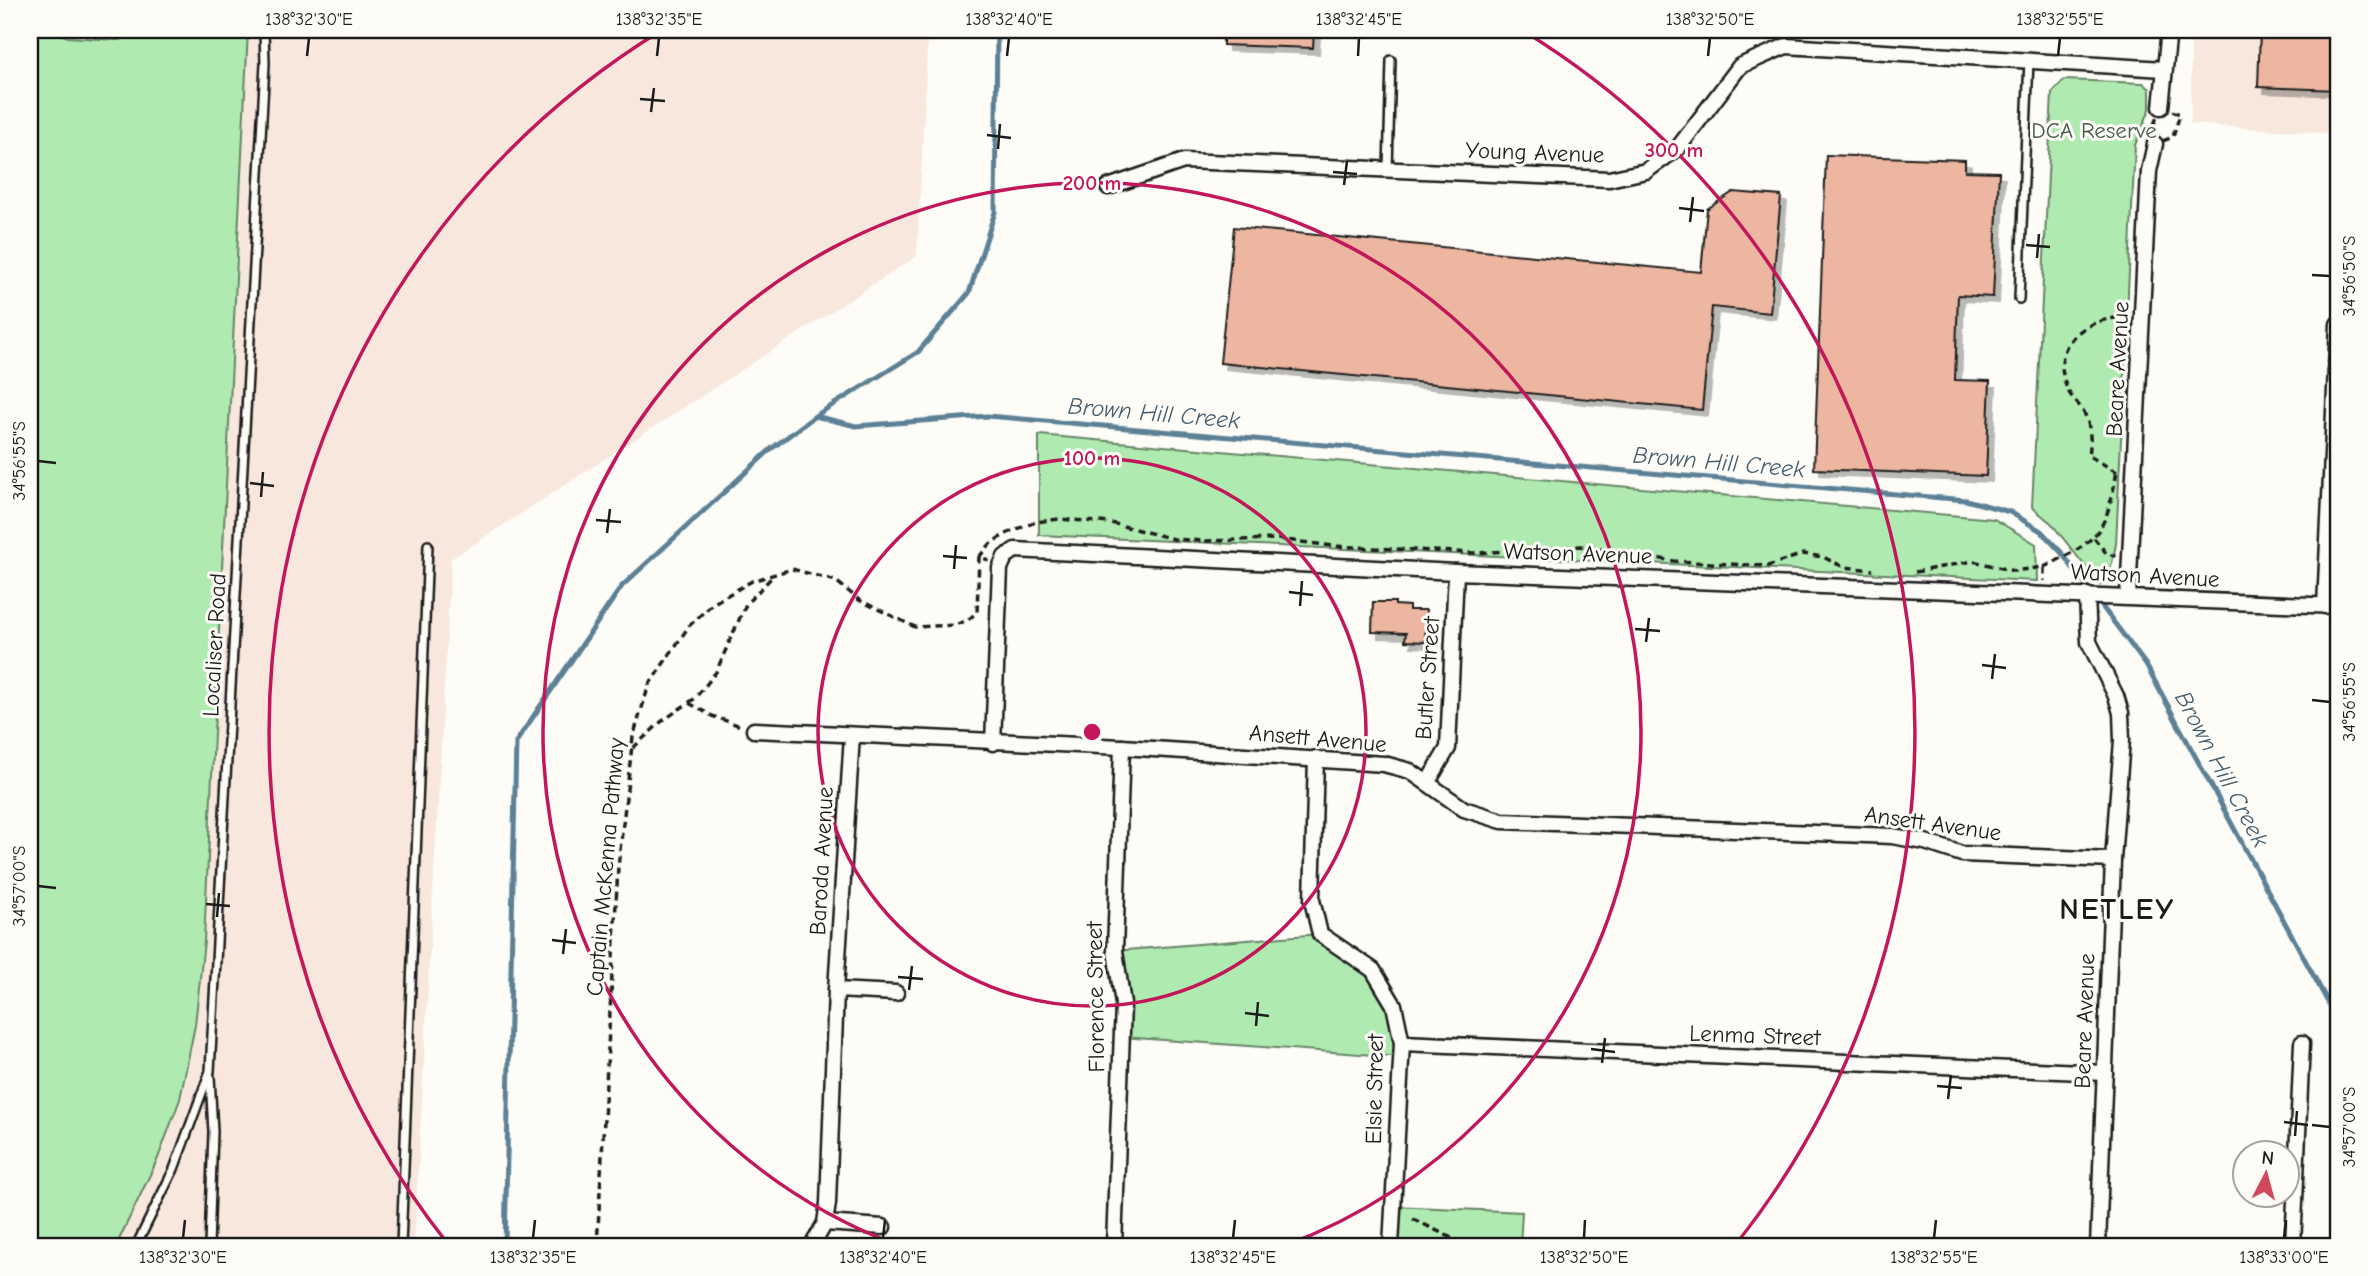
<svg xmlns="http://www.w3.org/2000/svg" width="2368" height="1276" font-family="'Comic Neue',sans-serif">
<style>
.built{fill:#f8e7dd}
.green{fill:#afebb1;stroke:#668466;stroke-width:2}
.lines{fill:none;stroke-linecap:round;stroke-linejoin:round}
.stream{stroke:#5b8095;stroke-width:5}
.building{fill:#ecb6a0;stroke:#1c1c1c;stroke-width:2;filter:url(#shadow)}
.service-casing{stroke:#1c1c1c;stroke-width:12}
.minor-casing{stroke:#1c1c1c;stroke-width:19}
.path{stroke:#1c1c1c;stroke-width:3.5;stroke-dasharray:7 5;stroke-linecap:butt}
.service{stroke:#fdfcf7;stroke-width:7}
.minor{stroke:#fdfcf7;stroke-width:14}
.ticks{fill:none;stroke:#1c1c1c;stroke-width:2.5}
.ring{fill:none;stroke:#c2185b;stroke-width:3.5}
.labels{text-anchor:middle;stroke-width:6;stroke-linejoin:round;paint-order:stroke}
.park-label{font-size:23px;fill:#485a49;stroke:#fdfcf7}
.street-label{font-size:23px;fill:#1c1c1c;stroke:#fdfcf7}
.water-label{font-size:24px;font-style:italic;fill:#465e6c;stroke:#fdfcf7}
.district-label{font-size:30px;font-weight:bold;letter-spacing:2px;fill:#1c1c1c;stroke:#fdfcf7}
.centre{fill:#c2185b;stroke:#fdfcf7;stroke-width:3.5}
.ring-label{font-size:21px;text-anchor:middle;font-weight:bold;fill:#c2185b;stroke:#fdfcf7;stroke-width:6;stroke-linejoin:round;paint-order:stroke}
.neatline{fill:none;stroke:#1c1c1c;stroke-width:2.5}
.ticks-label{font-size:18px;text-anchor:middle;fill:#1c1c1c}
</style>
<defs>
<filter id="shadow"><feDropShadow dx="6" dy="6" stdDeviation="0" flood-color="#0004"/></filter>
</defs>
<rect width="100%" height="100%" fill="#fdfcf7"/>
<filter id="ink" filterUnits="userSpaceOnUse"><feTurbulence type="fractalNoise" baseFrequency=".0143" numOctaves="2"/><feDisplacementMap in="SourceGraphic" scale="14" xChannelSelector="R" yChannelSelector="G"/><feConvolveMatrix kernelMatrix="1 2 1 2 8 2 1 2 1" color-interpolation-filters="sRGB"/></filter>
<g filter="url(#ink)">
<g class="built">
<polygon points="30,30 928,30 917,256 451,559 414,1246 30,1246"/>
<polygon points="2191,30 2338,30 2338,134 2191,124"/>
</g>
<g class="green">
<polygon points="30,30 51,30 68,37 117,40 166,30 248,30 204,941 195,1025 180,1099 158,1158 116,1246 30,1246"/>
<polygon points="2064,80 2143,83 2150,89 2150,109 2135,145 2116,544 2109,576 2100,585 2051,523 2032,507 2052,93"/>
<polygon points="1039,435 1994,519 2036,544 2037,581 1039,535"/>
<polygon points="1320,934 1373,970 1394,1005 1402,1057 1122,1037 1115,951"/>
<polygon points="1393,1206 1522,1212 1520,1246 1391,1246"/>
</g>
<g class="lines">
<g class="stream">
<polyline points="815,416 856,426 987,416 1966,500 2010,512 2041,531 2061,552 2146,665 2338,1021"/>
<polyline points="505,1246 516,742 622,586 771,449 815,416 918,352 969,293 995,212 997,30"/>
</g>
</g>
<g class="building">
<polygon points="1223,30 1314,30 1313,48 1223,45"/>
<polygon points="2260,30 2338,30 2338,90 2258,87"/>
<polygon points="1826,155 1965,160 1965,171 1999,172 1993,297 1958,295 1955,380 1990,381 1986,476 1814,469"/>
<polygon points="1733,192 1781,196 1770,313 1712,307 1702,410 1220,363 1234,227 1701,272 1707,209"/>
<polygon points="1373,602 1395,602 1395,605 1409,606 1409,610 1426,610 1425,642 1405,641 1406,633 1372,632"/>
</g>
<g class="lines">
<g class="service-casing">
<g id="service">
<polyline points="1388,169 1391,60"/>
<polyline points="2019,299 2029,60"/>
<polyline points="136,1246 174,1169 210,1071 265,64 264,30"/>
<polyline points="209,1246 213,1132 210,1076"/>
<polyline points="401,1246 428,545"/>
</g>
</g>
<g class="minor-casing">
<g id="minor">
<polyline points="2161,107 2169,30"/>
<polyline points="1108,187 1184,161 1609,179 1646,171 1678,148 1740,66 1786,46 2164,69"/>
<polyline points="2087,595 2089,642 2116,696 2121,713 2122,740 2113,860 2098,1246"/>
<polyline points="2128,597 2149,171 2155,144"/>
<polyline points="2325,606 2338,324"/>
<polyline points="754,730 1122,747 1384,764 1410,771 1464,809 1502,821 1892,836 1925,842 1962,854 2113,860"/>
<polyline points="993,743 1000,568 1005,557 1015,550 1456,572 2338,606"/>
<polyline points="1316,758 1312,900 1320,934 1373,970 1394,1005 1402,1043 1391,1246"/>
<polyline points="1428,782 1448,748 1456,572"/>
<polyline points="836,990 896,993"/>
<polyline points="1402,1043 2105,1073"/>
<polyline points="825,1223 883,1227"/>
<polyline points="812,1246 825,1223 828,1203 836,990 852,735"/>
<polyline points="1114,1246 1123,1004 1115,951 1122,747"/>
<polyline points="2293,1246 2302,1043"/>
</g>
</g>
<g class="path">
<polygon points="2161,107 2180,114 2173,137 2155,144 2153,127"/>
<path d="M 2117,472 L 2089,456 C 2091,442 2091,425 2084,413 C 2079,403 2070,398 2066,386 C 2050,341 2086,319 2125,317"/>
<polyline points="2094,538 2107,554 2116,556"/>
<polyline points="979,557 992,542 1012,531 1036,522 1059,519 1111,523 1174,539 1203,541 1278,539 1333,546 1476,553 1581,546 1674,561 1768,566 1803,554 1823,557 1844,567 1873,570"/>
<path d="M 2044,567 C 2100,540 2106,532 2117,471"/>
<polyline points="1915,572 1973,561 2014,571 2044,567 2044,581"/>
<polyline points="689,703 712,716 741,726"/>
<polyline points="633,748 661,722 694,699 706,685 716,672 746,604 773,576"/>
<polyline points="1413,1219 1468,1246"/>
<polyline points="597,1246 618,867 633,737 649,685 689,626 712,604 752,581 792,569 836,581 859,600 915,627 955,625 968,620 977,612 979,557 989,560"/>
</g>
<use href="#service" class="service"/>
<use href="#minor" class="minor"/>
</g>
</g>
<path class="ticks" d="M 307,56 L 309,38M 657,56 L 659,38M 1007,56 L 1009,38M 1358,56 L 1359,38M 1708,56 L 1710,38M 2058,56 L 2060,38M 640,99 L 665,101M 651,112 L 654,88M 987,135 L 1011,138M 998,149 L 1000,124M 1333,172 L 1357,174M 1344,185 L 1347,161M 1679,208 L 1704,211M 1690,222 L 1693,197M 2026,245 L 2050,247M 2037,258 L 2039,234M 2312,275 L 2330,276M 38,461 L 56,463M 250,483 L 274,486M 261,497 L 263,472M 596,520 L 621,522M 607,533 L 610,509M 943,556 L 967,558M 954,569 L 956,545M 1289,592 L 1313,595M 1300,606 L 1302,581M 1635,629 L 1660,631M 1646,642 L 1649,618M 1982,665 L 2006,668M 1992,679 L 1995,654M 2312,700 L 2330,702M 38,886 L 56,888M 206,904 L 230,906M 217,917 L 219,893M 552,940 L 576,943M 563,954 L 566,929M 898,977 L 923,979M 909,990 L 912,966M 1245,1013 L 1269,1016M 1256,1026 L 1258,1002M 1591,1049 L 1615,1052M 1602,1063 L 1605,1038M 1937,1086 L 1962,1088M 1948,1099 L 1951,1075M 2284,1122 L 2308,1125M 2312,1125 L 2330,1127M 2295,1136 L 2297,1111M 183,1238 L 185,1220M 533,1238 L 535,1220M 883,1238 L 885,1220M 1233,1238 L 1235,1220M 1584,1238 L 1585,1220M 1934,1238 L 1936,1220M 2284,1238 L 2286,1220"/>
<g class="ring">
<circle cx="1092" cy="732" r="274"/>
<path d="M900 1246A549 549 0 1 1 1284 1246"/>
<path d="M448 1244A823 823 0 0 1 662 30M1522 30A823 823 0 0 1 1736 1244"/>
</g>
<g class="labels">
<g class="park-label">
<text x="2094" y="138">DCA Reserve</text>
</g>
<g class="street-label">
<text transform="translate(1535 152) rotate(2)" y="8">Young Avenue</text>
<text transform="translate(2117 369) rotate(-87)" y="8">Beare Avenue</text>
<text transform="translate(1578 553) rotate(2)" y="8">Watson Avenue</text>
<text transform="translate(2145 575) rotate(3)" y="8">Watson Avenue</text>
<text transform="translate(214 645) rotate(-87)" y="8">Localiser Road</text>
<text transform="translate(1427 678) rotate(-86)" y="8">Butler Street</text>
<text transform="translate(1318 738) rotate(5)" y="8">Ansett Avenue</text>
<text transform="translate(1933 823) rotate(8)" y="8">Ansett Avenue</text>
<text transform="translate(821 861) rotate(-87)" y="8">Baroda Avenue</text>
<text transform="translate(605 867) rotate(-85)" y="8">Captain McKenna Pathway</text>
<text transform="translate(1095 997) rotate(-91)" y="8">Florence Street</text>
<text transform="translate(2084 1021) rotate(-88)" y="8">Beare Avenue</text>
<text transform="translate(1755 1035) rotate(2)" y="8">Lenma Street</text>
<text transform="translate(1374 1089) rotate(-89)" y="8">Elsie Street</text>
</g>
<g class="water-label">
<text transform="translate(1154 413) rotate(5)" y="8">Brown Hill Creek</text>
<text transform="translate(1719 462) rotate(5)" y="8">Brown Hill Creek</text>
<text transform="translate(2222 769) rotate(62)" y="8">Brown Hill Creek</text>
</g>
<g class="district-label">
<text x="2117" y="919">NETLEY</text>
</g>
</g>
<circle cx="1092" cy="732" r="10" class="centre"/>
<g class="ring-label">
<text x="1674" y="157">300 m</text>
<text x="1092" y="190">200 m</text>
<text x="1092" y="465">100 m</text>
</g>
<rect width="2368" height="1276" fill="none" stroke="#fdfcf7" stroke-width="77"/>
<g transform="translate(2266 1174) rotate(6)"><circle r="33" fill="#fdfcf7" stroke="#a3a29f" stroke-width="2"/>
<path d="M0-5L12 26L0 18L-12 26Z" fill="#d1495b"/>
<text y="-10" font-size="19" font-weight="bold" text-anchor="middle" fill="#1c1c1c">N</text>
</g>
<rect x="38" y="38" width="2292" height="1200" class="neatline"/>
<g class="ticks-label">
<text x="309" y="25">138°32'30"E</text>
<text x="659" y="25">138°32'35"E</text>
<text x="1009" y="25">138°32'40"E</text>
<text x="1359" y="25">138°32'45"E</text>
<text x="1710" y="25">138°32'50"E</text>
<text x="2060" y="25">138°32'55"E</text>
<text transform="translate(2349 276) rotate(-90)" y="6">34°56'50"S</text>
<text transform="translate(19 461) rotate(-90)" y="6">34°56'55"S</text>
<text transform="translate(2349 702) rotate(-90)" y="6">34°56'55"S</text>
<text transform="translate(19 886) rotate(-90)" y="6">34°57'00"S</text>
<text transform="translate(2349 1127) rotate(-90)" y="6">34°57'00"S</text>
<text x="183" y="1263">138°32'30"E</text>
<text x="533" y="1263">138°32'35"E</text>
<text x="883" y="1263">138°32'40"E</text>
<text x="1233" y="1263">138°32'45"E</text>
<text x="1584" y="1263">138°32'50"E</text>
<text x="1934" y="1263">138°32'55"E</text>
<text x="2284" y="1263">138°33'00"E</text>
</g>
</svg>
